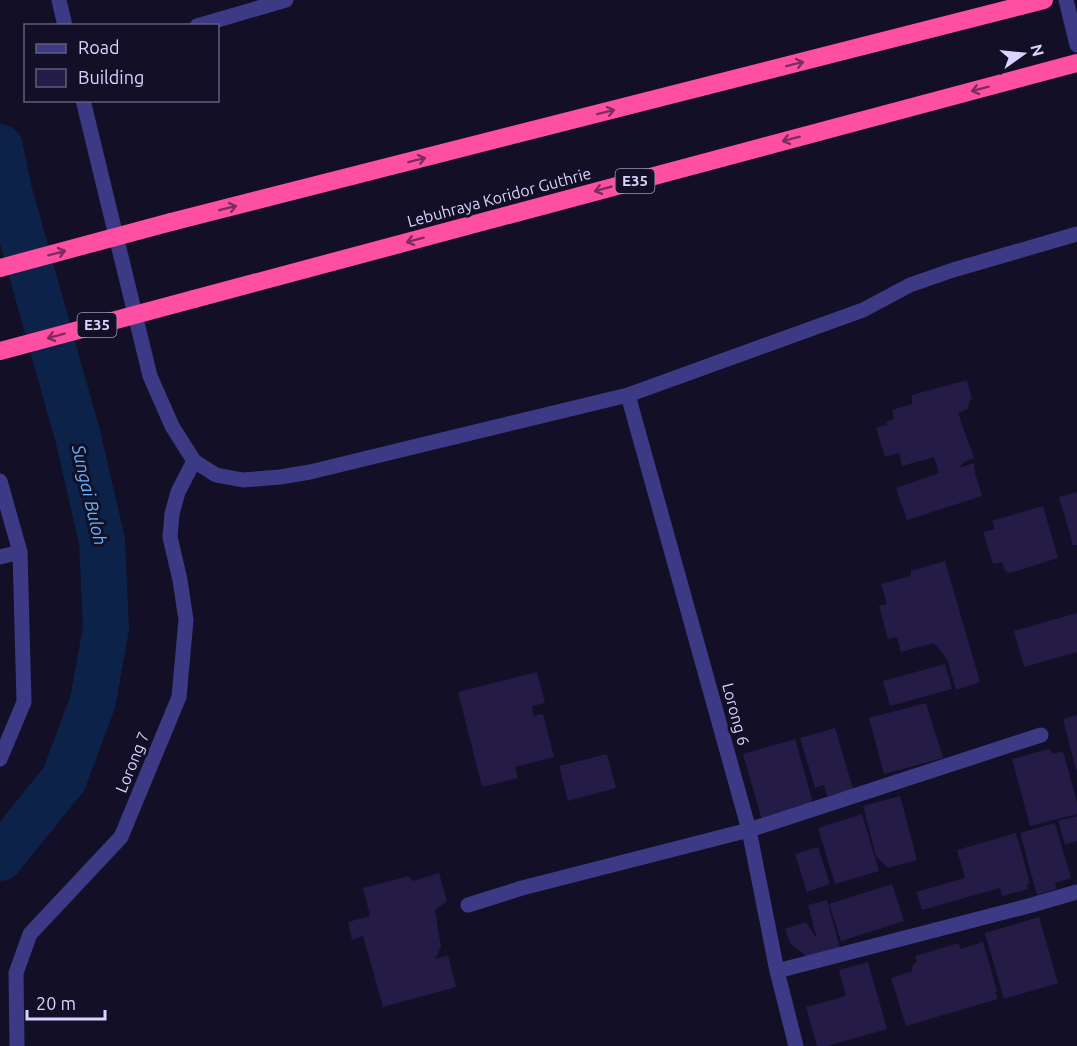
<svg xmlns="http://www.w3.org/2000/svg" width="1077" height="1046" font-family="Ubuntu,sans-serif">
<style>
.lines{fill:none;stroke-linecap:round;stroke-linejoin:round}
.river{stroke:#0c2248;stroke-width:46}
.building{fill:#241b47}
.lane{stroke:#3d3a85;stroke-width:15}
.street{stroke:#3d3a85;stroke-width:15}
.highway{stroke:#ff4fa3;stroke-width:18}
.highway-bridge{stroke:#ff4fa3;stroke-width:18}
.oneway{stroke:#7d2c5e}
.labels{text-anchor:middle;stroke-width:6;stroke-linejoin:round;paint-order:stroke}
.shield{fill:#130f26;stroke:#9e99be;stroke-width:1.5}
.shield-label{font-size:15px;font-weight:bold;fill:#d9d4ff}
.street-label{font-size:16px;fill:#d9d4ff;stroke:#130f26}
.water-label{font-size:18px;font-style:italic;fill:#62b6ff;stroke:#130f26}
</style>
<rect width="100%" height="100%" fill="#130f26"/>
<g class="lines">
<polyline class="river" points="0,147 9,191 78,437 102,541 106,628 93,701 64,779 0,858"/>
</g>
<g class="building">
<polygon points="967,380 972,399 969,401 968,409 958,413 974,458 964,462 959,468 974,463 975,473 982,496 907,520 896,488 945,471 939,473 934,457 902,466 899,453 885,457 876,428 887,425 886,422 894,419 892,410 912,404 912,395"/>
<polygon points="1077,492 1077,545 1073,545 1059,497"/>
<polygon points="1043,506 1058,558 1010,573 1005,571 1002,562 993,564 983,532 995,529 992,521"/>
<polygon points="945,561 980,682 956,690 947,659 934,643 901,652 897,637 888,639 879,606 887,604 881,584 911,576 911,571"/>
<polygon points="1077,613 1077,652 1024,667 1014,631"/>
<polygon points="945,664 952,689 890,706 883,681"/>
<polygon points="537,672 545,703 532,706 534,716 543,714 554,757 515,767 518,778 482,787 458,692"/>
<polygon points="926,703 943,758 884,774 869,718"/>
<polygon points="1077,715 1077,770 1076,770 1063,719"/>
<polygon points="835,728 853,789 827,796 824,785 815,788 800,738"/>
<polygon points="795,739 812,799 811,806 762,820 743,754"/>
<polygon points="1049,749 1053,754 1063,751 1077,802 1077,814 1030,826 1012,759"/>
<polygon points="607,754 616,788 568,801 559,766"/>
<polygon points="900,796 917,860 888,868 876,856 863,806"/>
<polygon points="862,814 879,871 835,884 818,828"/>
<polygon points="1077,816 1077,841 1065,845 1058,821"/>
<polygon points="1055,823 1071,878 1055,883 1057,889 1037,895 1020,833"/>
<polygon points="1016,833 1030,883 1027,884 1028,889 1002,896 1000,888 922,910 916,892 965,878 957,850"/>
<polygon points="818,847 830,884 807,892 795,854"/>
<polygon points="439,873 447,901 435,910 441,947 435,959 448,955 456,987 383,1007 363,936 352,940 348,922 370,916 363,888 409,876 413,881"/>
<polygon points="892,884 904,921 841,941 829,904"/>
<polygon points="827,900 840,948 807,957 790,943 785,929 806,922 817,939 808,905"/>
<polygon points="1039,917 1058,983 1004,999 985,933"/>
<polygon points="983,942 997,991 995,992 998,999 906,1026 891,978 912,971 913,965 917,961 915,956 959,943 960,949"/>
<polygon points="868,962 887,1029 827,1046 817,1046 806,1007 846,996 839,970"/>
</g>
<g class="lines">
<g class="lane">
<polyline points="1066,0 1077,45"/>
<polyline points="0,759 24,702 20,552"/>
<polyline points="468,905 522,888 749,830"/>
</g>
<g class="street">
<polyline points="59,0 65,26"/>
<polyline points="197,26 286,0"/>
<polyline points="83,100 150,376 172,426 194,461 216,475 243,480 280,477 310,472 628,395 863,310 910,285 953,270 1077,234"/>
<polyline points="628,395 749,830 777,971 796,1046"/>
<polyline points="0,481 20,552 0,557"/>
<polyline points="749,830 1041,735"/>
<polyline points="777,971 1032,905 1077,892"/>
<polyline points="17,1046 16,973 30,934 121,837 179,697 186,620 180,580 170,537 172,514 178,492 194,461"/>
</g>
<g class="highway">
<polyline points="171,222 1044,0"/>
<polyline points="194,299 1077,63"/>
</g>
<g class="highway-bridge">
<polyline points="0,268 171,222"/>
<polyline points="0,351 194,299"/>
</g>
</g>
<defs><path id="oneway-shaft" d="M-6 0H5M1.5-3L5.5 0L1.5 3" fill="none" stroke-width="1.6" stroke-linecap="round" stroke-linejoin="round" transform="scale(1.5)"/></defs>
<g class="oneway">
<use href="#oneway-shaft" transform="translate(795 64) rotate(-14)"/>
<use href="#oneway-shaft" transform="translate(980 89) rotate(165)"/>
<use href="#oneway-shaft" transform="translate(606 112) rotate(-14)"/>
<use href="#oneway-shaft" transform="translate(791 139) rotate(165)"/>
<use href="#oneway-shaft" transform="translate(417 160) rotate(-14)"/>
<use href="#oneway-shaft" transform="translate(603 189) rotate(165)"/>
<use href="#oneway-shaft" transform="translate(228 208) rotate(-14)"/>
<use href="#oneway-shaft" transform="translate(415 240) rotate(165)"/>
<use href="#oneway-shaft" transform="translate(57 253) rotate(-15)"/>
<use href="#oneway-shaft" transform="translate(56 336) rotate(165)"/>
</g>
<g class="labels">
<g class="shield">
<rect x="615.5" y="169" width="39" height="24" rx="4.5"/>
<rect x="77.5" y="313" width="39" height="24" rx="4.5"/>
</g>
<g class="shield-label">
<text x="635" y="186">E35</text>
<text x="97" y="330">E35</text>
</g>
<g class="street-label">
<text transform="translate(499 197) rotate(-15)" y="6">Lebuhraya Koridor Guthrie</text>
<text transform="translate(736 714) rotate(75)" y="6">Lorong 6</text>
<text transform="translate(132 762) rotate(-68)" y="6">Lorong 7</text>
</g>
<g class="water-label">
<text transform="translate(89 495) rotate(77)" y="6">Sungai Buloh</text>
</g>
</g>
<rect x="24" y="24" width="195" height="78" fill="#130f26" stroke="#625e7d" stroke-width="1.5"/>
<rect x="36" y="44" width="30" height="9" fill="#3d3a85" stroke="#625e7d" stroke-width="1.5"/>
<text x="78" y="54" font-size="18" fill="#d9d4ff">Road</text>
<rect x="36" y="69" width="30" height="18" fill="#241b47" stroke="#625e7d" stroke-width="1.5"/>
<text x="78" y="84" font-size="18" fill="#d9d4ff">Building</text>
<g transform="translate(1023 54) rotate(75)" stroke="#130f26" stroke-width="4.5" paint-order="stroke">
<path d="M0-4.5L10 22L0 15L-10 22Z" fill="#d9d4ff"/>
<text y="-9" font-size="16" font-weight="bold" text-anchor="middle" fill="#d9d4ff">N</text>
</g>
<path d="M27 1010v9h78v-9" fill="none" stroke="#d9d4ff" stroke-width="3"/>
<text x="36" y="1010" font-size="18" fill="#d9d4ff" stroke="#130f26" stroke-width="4.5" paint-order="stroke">20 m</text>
</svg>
